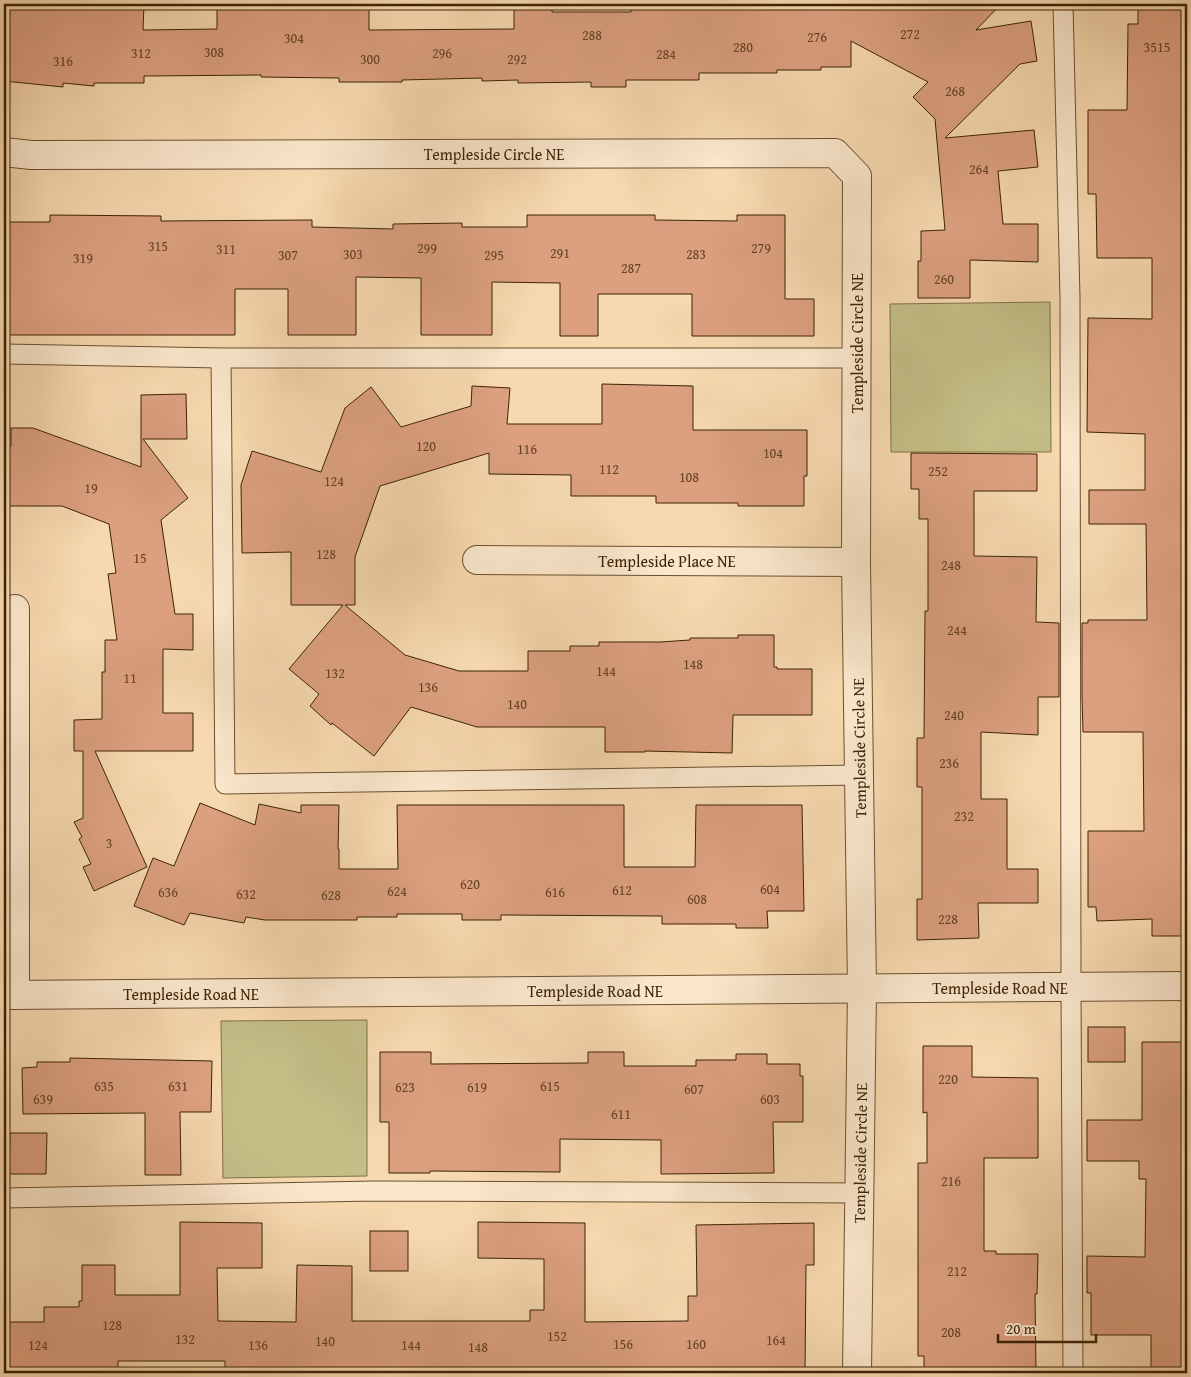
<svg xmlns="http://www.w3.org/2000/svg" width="1191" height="1377" font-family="'Gentium Book Plus',serif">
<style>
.green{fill:#c3bd86;stroke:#807046}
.building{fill:#dca07f;stroke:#3c2305}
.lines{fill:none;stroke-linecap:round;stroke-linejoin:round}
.service-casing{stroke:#6b5030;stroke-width:21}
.minor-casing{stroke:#6b5030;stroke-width:30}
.service{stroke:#fae6cb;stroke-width:19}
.minor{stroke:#fae6cb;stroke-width:28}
.labels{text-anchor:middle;stroke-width:4;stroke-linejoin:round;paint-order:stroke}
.number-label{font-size:14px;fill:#644224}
.street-label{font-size:16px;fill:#3c2305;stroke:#fae6cb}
</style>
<rect width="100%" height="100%" fill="#f7d9af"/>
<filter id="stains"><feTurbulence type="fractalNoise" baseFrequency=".004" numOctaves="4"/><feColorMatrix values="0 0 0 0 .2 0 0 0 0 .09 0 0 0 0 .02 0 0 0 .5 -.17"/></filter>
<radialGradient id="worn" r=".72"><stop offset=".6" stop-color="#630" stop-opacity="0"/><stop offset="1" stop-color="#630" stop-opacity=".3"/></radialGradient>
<g class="green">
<polygon points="1050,302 1051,452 891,452 890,304"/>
<polygon points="367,1020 367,1176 223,1178 221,1021"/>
</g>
<g class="building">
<polygon points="4,4 144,4 143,30 217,29 217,4 369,4 369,30 514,29 514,4 552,4 552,12 631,12 631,4 745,4 745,7 815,7 815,4 1001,4 976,30 1031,21 1037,61 1020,64 945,138 1034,130 1038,167 998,171 1003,224 1038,224 1038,262 970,260 970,298 918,298 918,261 921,261 921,231 945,230 935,119 913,97 928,82 851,41 851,67 821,67 821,70 777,70 777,73 699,73 699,80 626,80 626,87 591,87 591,82 518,83 518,80 482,81 482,78 402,80 402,82 339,82 339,78 261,77 261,75 144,76 144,83 94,83 94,86 63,83 63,87 4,81"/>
<polygon points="1138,4 1187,4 1187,936 1152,936 1152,919 1097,921 1096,907 1088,907 1088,831 1144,831 1143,732 1083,732 1082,696 1082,623 1088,623 1088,620 1147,620 1146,524 1089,524 1089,490 1145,490 1145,434 1087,432 1088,318 1152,319 1152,258 1097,258 1096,194 1088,194 1088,110 1127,110 1128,24 1138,24"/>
<polygon points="50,215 161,216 161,221 312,220 312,227 393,229 393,224 462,223 462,227 527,227 527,215 655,215 655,220 737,221 737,215 785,215 785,299 814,299 814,336 692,336 692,294 598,294 598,336 560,336 560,283 492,282 492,335 421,335 421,278 356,277 356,335 288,335 288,289 235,289 235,335 5,335 4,222 50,222"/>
<polygon points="602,384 693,386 693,430 807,430 807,476 804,476 804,506 738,506 738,503 656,503 656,496 571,496 571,475 489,474 489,453 380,486 355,557 355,605 345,605 405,655 459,671 528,671 528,651 570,651 570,646 599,646 599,642 660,642 690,640 690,638 738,638 738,635 774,635 774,667 777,667 777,669 812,669 812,715 733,715 732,753 645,751 645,752 605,752 605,727 477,727 411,707 374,756 332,723 331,725 310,706 319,694 289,669 343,605 291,605 291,552 242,553 241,485 252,451 321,472 345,408 371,387 401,427 471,406 472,386 510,388 507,424 602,424"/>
<polygon points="186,394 187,439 143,439 188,498 161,520 175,614 193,614 193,650 163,649 163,713 193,713 193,751 95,751 147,867 94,891 83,867 91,864 79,839 82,837 74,822 83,818 83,751 74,751 74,720 102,719 102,672 105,672 105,640 117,640 108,574 116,573 109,524 62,506 4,506 4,446 11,446 11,428 33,428 141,467 141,395"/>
<polygon points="911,453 1037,454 1037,491 974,491 974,556 1037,557 1036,622 1059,623 1059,697 1038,697 1038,735 981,732 981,799 1007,799 1007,869 1038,869 1038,903 978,903 979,938 917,940 917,899 922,899 922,787 917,787 917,738 924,738 925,611 928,611 928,519 919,519 919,489 911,489"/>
<polygon points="200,803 255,825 259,804 301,813 301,805 339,805 338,849 339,849 339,869 398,869 397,805 624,805 624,867 695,867 696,805 802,805 804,911 767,911 768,928 736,928 736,924 662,924 662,916 501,915 501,920 462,920 462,914 397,914 397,917 357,917 357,920 265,920 246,917 244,923 190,913 184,925 134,906 153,858 174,866"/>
<rect x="1088" y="1027" width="37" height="35"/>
<polygon points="1142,1042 1187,1042 1187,1368 1151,1368 1151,1335 1091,1335 1091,1293 1087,1293 1087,1256 1145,1257 1146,1179 1139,1179 1139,1161 1087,1161 1087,1120 1142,1120"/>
<polygon points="923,1046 972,1046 972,1077 1038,1078 1038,1158 984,1158 984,1251 996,1251 996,1254 1038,1254 1037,1294 1035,1294 1036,1373 924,1373 924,1356 918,1356 918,1163 927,1163 927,1112 923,1113"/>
<polygon points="380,1052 431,1052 431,1064 588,1063 588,1052 624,1052 624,1066 696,1066 696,1060 736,1060 736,1054 767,1054 767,1064 800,1064 800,1076 803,1076 803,1122 773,1122 774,1173 661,1174 661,1140 560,1139 560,1172 430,1171 430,1173 389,1173 389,1122 380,1122"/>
<polygon points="70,1058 212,1061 211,1112 180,1112 181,1175 145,1175 145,1113 23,1114 22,1068 37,1067 37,1062 70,1062"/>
<polygon points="10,1133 47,1133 46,1174 9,1174"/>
<polygon points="180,1222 262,1223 262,1268 217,1268 218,1321 296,1322 297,1265 352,1266 352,1321 530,1321 530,1310 544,1310 544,1259 478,1258 478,1222 585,1223 585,1322 688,1321 688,1296 697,1296 696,1225 814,1223 814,1265 806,1265 805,1373 747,1373 747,1371 657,1369 657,1373 438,1372 438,1373 409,1373 409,1369 344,1368 344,1373 225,1373 225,1361 118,1361 118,1371 5,1370 5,1322 44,1322 44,1307 79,1307 79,1301 82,1301 82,1265 115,1265 115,1295 180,1295"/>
<rect x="370" y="1231" width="38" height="40"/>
</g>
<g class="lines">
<g class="service-casing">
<g id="service">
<polyline points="1063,4 1070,298 1071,987 1073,1373"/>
<polyline points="4,354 221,358 858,358"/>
<polyline points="221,358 225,784 860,775"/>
<polyline points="4,1198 374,1191 860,1193"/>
</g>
</g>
<g class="minor-casing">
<g id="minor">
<polyline points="4,152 31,155 835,153 857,176 856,562 862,989 857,1373"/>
<polyline points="477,560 856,562"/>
<polyline points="15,609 15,995"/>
<polyline points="4,995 1187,986"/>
</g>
</g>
<use href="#service" class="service"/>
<use href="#minor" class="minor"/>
</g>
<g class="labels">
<g class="number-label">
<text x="910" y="39">272</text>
<text x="592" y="40">288</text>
<text x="817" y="42">276</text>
<text x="294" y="43">304</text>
<text x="743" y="52">280</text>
<text x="1157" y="52">3515</text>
<text x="214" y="57">308</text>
<text x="141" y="58">312</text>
<text x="442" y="58">296</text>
<text x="666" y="59">284</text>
<text x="370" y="64">300</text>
<text x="517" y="64">292</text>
<text x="63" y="66">316</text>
<text x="955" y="96">268</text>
<text x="979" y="174">264</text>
<text x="158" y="251">315</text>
<text x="427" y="253">299</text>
<text x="761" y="253">279</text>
<text x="226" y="254">311</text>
<text x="560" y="258">291</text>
<text x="353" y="259">303</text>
<text x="696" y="259">283</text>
<text x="288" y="260">307</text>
<text x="494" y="260">295</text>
<text x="83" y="263">319</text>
<text x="631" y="273">287</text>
<text x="944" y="284">260</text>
<text x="426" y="451">120</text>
<text x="527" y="454">116</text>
<text x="773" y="458">104</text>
<text x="609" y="474">112</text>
<text x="938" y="476">252</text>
<text x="689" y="482">108</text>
<text x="334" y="486">124</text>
<text x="91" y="493">19</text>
<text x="326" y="559">128</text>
<text x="140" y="563">15</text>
<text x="951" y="570">248</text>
<text x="957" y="635">244</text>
<text x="693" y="669">148</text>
<text x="606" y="676">144</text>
<text x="335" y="678">132</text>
<text x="130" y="683">11</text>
<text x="428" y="692">136</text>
<text x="517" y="709">140</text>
<text x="954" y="720">240</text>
<text x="949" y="768">236</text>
<text x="964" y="821">232</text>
<text x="109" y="848">3</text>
<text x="470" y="889">620</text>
<text x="770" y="894">604</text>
<text x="622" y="895">612</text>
<text x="397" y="896">624</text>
<text x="168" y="897">636</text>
<text x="555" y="897">616</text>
<text x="246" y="899">632</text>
<text x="331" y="900">628</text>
<text x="697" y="904">608</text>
<text x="948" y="924">228</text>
<text x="948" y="1084">220</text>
<text x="104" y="1091">635</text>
<text x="178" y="1091">631</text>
<text x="550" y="1091">615</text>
<text x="405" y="1092">623</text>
<text x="477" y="1092">619</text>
<text x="694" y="1094">607</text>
<text x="43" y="1104">639</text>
<text x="770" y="1104">603</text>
<text x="621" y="1119">611</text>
<text x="951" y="1186">216</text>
<text x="957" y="1276">212</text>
<text x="112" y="1330">128</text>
<text x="951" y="1337">208</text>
<text x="557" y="1341">152</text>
<text x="185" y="1344">132</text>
<text x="776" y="1345">164</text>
<text x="325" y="1346">140</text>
<text x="623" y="1349">156</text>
<text x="696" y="1349">160</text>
<text x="38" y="1350">124</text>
<text x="258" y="1350">136</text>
<text x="411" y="1350">144</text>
<text x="478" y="1352">148</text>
</g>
<g class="street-label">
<text x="494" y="160">Templeside Circle NE</text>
<text transform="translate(857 343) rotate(-90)" y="6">Templeside Circle NE</text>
<text x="667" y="567">Templeside Place NE</text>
<text transform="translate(859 748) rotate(-91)" y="6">Templeside Circle NE</text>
<text x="1000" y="994">Templeside Road NE</text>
<text x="595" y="997">Templeside Road NE</text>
<text x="191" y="1000">Templeside Road NE</text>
<text transform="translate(860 1153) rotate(-89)" y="6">Templeside Circle NE</text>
</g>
</g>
<rect width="1191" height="1377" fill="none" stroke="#f7d9af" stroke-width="20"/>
<rect x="5" y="5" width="1181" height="1367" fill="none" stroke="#3c2305" stroke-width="2.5"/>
<rect x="10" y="10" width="1171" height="1357" fill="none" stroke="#3c2305"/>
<path d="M998 1334v8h98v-8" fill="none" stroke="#3c2305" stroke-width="2.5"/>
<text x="1006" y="1334" font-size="15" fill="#3c2305" stroke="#fae6cb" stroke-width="4" paint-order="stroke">20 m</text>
<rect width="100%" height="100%" filter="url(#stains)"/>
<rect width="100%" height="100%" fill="url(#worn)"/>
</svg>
